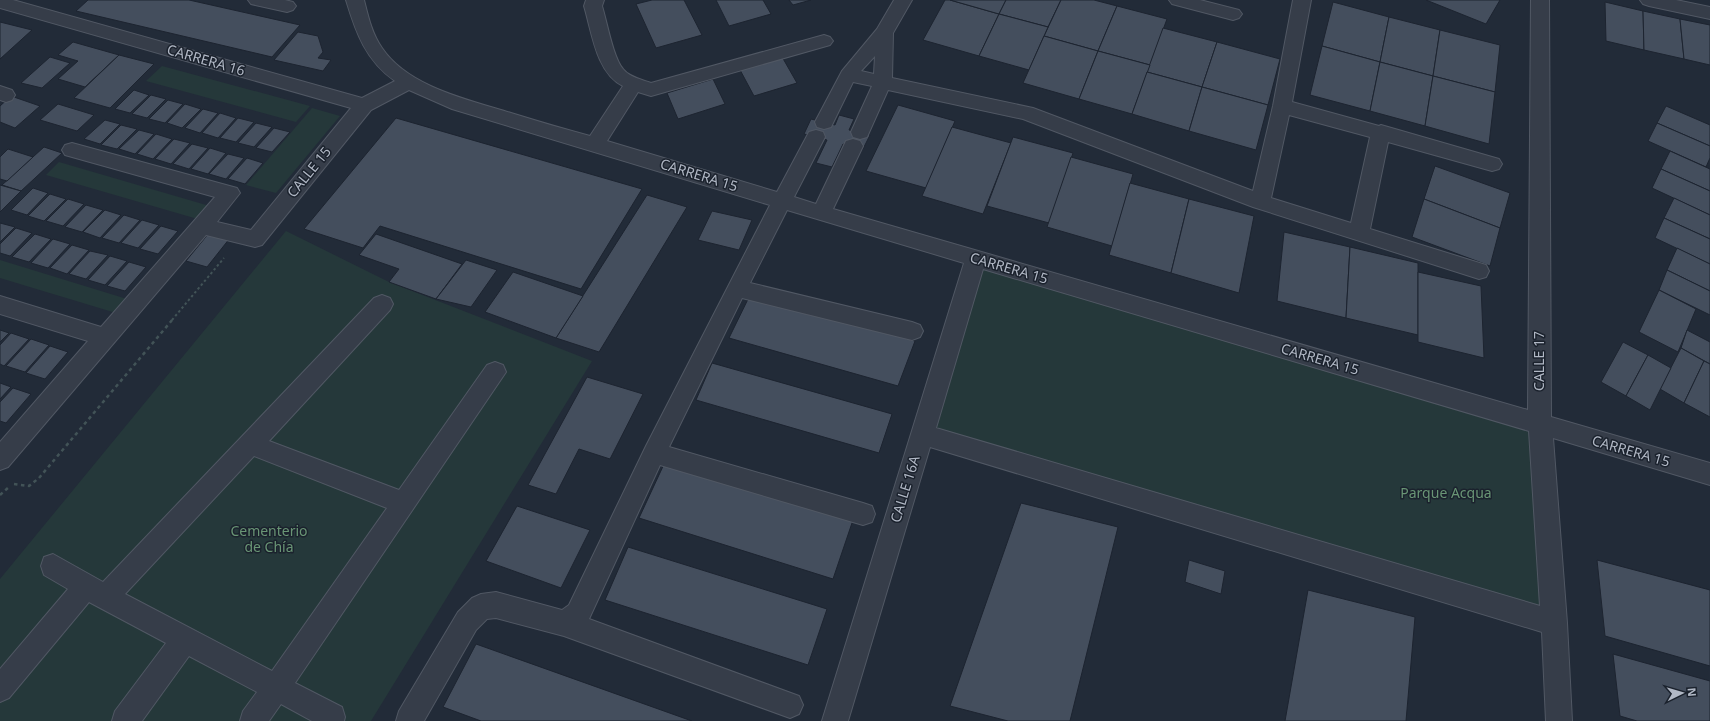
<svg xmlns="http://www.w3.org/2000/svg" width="1710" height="721" font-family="'Noto Sans',sans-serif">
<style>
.green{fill:#25383a}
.building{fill:#444e5d;stroke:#1d2430}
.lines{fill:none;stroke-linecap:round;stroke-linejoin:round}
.minor-casing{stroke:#515864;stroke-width:2}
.path-far1{stroke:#425357;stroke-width:2;stroke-dasharray:2.5 2.5;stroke-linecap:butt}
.path{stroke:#425357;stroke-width:2.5;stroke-dasharray:3.5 3.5;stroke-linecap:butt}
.minor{fill:#363d49;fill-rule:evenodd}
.labels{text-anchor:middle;stroke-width:3;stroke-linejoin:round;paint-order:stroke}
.street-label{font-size:14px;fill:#b1b8c5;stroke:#1b222d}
.park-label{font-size:14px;fill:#699575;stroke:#1b222d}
</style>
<rect width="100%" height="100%" fill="#222b38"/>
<g class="green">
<polygon points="162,66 310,106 296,122 146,81"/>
<polygon points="312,108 340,116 276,193 246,185"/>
<polygon points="59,162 213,207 201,220 46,175"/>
<polygon points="286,231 389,282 592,361 371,721 0,721 0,579"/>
<polygon points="976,258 1540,424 1554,623 922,434"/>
<polygon points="0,260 127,299 116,313 0,278"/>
</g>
<g class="building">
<polygon points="88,0 189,0 300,25 272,57 76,11"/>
<polygon points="652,0 684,0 702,35 656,48 636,4"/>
<polygon points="716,0 763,0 771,14 729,26"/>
<polygon points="789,0 811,0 793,5"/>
<polygon points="945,0 950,0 999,14 979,56 923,40"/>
<polygon points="950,0 1006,0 999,14"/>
<polygon points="1006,0 1061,0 1048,27 999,14"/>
<polygon points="1061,0 1094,0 1117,6 1098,51 1044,36"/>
<polygon points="1426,0 1500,0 1486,24"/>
<polygon points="1333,2 1389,17 1380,62 1322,46"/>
<polygon points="1605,2 1643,11 1644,50 1606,41"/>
<polygon points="1117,6 1167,19 1150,65 1098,51"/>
<polygon points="1643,11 1680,19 1684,59 1644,50"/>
<polygon points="999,14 1048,27 1029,70 979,56"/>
<polygon points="1389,17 1440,30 1433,76 1380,62"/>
<polygon points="1680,19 1710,25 1710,65 1684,59"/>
<polygon points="0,22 32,30 0,59"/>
<polygon points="1163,28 1217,42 1202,87 1147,72"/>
<polygon points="1440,30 1500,45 1495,92 1433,76"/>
<polygon points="298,32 318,36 323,52 318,58 331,60 323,71 274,60"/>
<polygon points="1044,36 1098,51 1079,99 1023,83"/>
<polygon points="73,42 119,55 85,87 58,79 78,61 58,55"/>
<polygon points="1217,42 1280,59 1268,105 1202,87"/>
<polygon points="1322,46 1380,62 1370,111 1310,95"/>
<polygon points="1098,51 1150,65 1132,114 1079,99"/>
<polygon points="119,55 154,64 110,108 74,98"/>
<polygon points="781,55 797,83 754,96 739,68"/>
<polygon points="50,57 70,63 42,88 21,83"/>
<polygon points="1380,62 1433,76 1425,126 1370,111"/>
<polygon points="1147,72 1202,87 1189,131 1132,114"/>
<polygon points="1433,76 1495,92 1489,144 1425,126"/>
<polygon points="713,79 725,104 678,119 667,93"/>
<polygon points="1202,87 1268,105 1256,150 1189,131"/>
<polygon points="134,90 149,95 130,113 115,109"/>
<polygon points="151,95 166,99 147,118 132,114"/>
<polygon points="11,96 40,106 15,128 0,122 0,106"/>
<polygon points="168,100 183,104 165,123 149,119"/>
<polygon points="58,104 94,115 77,131 40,120"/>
<polygon points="185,104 201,109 182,128 167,123"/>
<polygon points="898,105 955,121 926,188 866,171"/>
<polygon points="1666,106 1710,125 1710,146 1657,123"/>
<polygon points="203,109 218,113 200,133 185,128"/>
<polygon points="220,113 236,118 218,138 202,133"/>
<polygon points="839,115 854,119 849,130 870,135 863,149 843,144 832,167 816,163 827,140 804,134 811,119 835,125"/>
<polygon points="238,118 254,122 236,142 220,138"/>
<polygon points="396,118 642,189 581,289 380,226 363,248 304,229"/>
<polygon points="105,120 120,124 100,144 84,139"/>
<polygon points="256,123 272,127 254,147 238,143"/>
<polygon points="1657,123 1710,146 1710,158 1706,167 1648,141"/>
<polygon points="121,125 137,129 117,149 101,145"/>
<polygon points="952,127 1011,143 983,214 922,196"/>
<polygon points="274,128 290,132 272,152 256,148"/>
<polygon points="139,130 154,134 135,154 119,149"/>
<polygon points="156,134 172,139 153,159 137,154"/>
<polygon points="1013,137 1073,153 1049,223 987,206"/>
<polygon points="174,139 190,143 171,164 155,159"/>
<polygon points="192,144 208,148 189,169 173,164"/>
<polygon points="44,147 62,153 21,191 2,185"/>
<polygon points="210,148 226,153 208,174 191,169"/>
<polygon points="8,149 33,157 7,181 0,179 0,157"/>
<polygon points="1670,151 1710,169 1710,191 1661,169"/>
<polygon points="228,154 244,158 226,179 209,174"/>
<polygon points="1071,157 1133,174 1112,246 1047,227"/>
<polygon points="247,158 263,163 245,184 228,179"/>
<polygon points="1435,166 1510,193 1500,228 1424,199"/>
<polygon points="1661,169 1710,191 1710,215 1652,188"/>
<polygon points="1130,183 1189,199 1171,273 1109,255"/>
<polygon points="0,185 21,191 0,212"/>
<polygon points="33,188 48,193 27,215 11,210"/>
<polygon points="50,194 66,199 44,221 28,216"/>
<polygon points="647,195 687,207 599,352 556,338"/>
<polygon points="1674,198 1710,215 1710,239 1664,218"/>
<polygon points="68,199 84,204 63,226 46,221"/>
<polygon points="1189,199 1254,216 1239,293 1171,273"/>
<polygon points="1424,199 1500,228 1490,266 1412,237"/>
<polygon points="86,205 103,210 82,232 65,227"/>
<polygon points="105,210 121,215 100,238 83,232"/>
<polygon points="712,211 752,220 739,250 698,240"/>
<polygon points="124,215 140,220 119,243 102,238"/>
<polygon points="1664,218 1710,239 1710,264 1655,238"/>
<polygon points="142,220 159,225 138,248 121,243"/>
<polygon points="0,223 15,227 0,242"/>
<polygon points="161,226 178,231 158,254 140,249"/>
<polygon points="16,228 32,233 10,256 0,253 0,244"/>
<polygon points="1284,232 1350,247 1346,318 1277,301"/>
<polygon points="209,233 230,238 207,267 186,261"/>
<polygon points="35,234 51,239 29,262 12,257"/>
<polygon points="376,234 462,264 436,299 389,282 399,269 359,255"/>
<polygon points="53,239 70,244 48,268 31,263"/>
<polygon points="72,245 89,250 67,274 50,268"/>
<polygon points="1350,247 1418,263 1418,335 1346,318"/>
<polygon points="1677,248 1710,264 1710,291 1667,270"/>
<polygon points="90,251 108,255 86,279 69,274"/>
<polygon points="110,256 127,261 105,285 88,280"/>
<polygon points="466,260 497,270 471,307 436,299"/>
<polygon points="129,262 146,267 125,291 107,286"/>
<polygon points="1667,270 1710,291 1710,315 1659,290"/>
<polygon points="513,272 583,296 556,338 485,312"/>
<polygon points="1418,272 1481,286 1484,358 1418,342"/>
<polygon points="1659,290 1696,309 1678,352 1639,332"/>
<polygon points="750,295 915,341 898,386 729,338"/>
<polygon points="0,330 9,333 0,342"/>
<polygon points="1687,330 1710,342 1710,364 1681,348"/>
<polygon points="11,333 29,339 4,366 0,364 0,345"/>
<polygon points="31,339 49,345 25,372 6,366"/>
<polygon points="1623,342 1648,355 1626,396 1601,382"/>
<polygon points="50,346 68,352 45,379 26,373"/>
<polygon points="1681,348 1704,361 1684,403 1660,389"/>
<polygon points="1648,355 1671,368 1650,410 1626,396"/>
<polygon points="1704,361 1710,364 1710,417 1684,403"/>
<polygon points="712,363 892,414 879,453 696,400"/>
<polygon points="587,377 643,394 610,459 579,449 556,494 528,485"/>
<polygon points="0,383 11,387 0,399"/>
<polygon points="13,388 31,394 6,423 0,421 0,402"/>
<polygon points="665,462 853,520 833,579 639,518"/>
<polygon points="1021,503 1118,527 1070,721 1008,721 950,706"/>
<polygon points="517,506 590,530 561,588 486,561"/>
<polygon points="628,547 827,609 808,665 605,600"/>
<polygon points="1189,560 1225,571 1221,594 1185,582"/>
<polygon points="1597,560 1710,590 1710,666 1605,636"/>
<polygon points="1308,590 1415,617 1406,721 1285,721"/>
<polygon points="476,644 692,721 481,721 443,707"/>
<polygon points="1613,654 1710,681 1710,721 1637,721 1620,716"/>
</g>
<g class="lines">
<g class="minor-casing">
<g id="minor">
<path d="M 0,0 L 13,0 L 362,98 L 395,81 C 366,61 356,33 346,0 L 364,0 C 368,16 372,34 382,48 C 408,87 469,100 511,113 C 537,121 564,129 590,136 L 623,86 C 596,73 592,32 584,6 L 586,0 L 604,0 L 602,6 C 607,22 613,57 623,69 C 629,77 643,80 651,83 L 824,35 L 830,37 L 833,41 L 830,45 L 651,96 L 638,92 L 607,141 L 777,192 L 809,132 L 816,130 L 823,132 L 825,137 L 794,197 L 816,204 L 846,141 L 853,139 L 860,141 L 863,146 L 833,209 L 1528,410 L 1531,0 L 1549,0 L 1551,417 L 1710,463 L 1710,485 L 1553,438 L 1567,623 L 1572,721 L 1546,721 L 1542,632 L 930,447 L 848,721 L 822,721 L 964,263 L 787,210 L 750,283 L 912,322 L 920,325 L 923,331 L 920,337 L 912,340 L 742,298 L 669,447 L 863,503 L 872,506 L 875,514 L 872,522 L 863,525 L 660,465 L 589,619 L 799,696 L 803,705 L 799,714 L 790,718 L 564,636 L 496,618 L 487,619 L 476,630 L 424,721 L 396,721 L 399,711 L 458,612 L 472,598 L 481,594 L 496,592 L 562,610 L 569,605 L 646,446 L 770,205 L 452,109 L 409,90 L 371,110 L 262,245 L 255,247 L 206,235 L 8,467 L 0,470 L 0,442 L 88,341 L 0,314 L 0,296 L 101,327 L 215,197 L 65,155 L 62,150 L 65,145 L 72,143 L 237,188 L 240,193 L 217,222 L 251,230 L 351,108 L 0,8 ZM 983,269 L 1529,431 L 1540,606 L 936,428 Z"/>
<polygon points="248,0 285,0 293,2 296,6 293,10 287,12 251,4"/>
<path d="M 894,0 L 912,0 L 893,33 L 892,78 L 1033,108 L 1253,191 L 1273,106 L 1293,0 L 1311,0 L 1292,102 L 1379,126 L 1381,125 L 1492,157 L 1499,159 L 1502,164 L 1499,169 L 1492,171 L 1388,142 L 1370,229 L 1486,265 L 1489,271 L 1486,277 L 1479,279 L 1253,207 L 1023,119 L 888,90 L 867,137 L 860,139 L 853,137 L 851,132 L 872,86 L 853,82 L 831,127 L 824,129 L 817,127 L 815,122 L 842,71 L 877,29 ZM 875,56 L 874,74 L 861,71 ZM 1289,115 L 1370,137 L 1351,223 L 1271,198 Z"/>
<polygon points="1169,0 1200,0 1239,10 1242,14 1239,18 1233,20 1172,4"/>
<polygon points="1640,0 1676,0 1710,7 1710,19 1649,6 1643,4"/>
<polygon points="0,86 12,90 15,95 12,100 6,102 0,100"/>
<path d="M 382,295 L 390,298 L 393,304 L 390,310 L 269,441 L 399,490 L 487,365 L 495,362 L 503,365 L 506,372 L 295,683 L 342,707 L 345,717 L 344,721 L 312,721 L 281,704 L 269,721 L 240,721 L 243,711 L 257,692 L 189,656 L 142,721 L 112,721 L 115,711 L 166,643 L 89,602 L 9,698 L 0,702 L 0,669 L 68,589 L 44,575 L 41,566 L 44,557 L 53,554 L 103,582 L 374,298 ZM 254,456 L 387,508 L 272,671 L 125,594 Z"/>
</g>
</g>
<polyline class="path-far1" points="172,320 224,258"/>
<g class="path">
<polyline points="14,484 29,486 39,478 173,319"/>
<polyline points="0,495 9,487"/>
</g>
<use href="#minor" class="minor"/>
</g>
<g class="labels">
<g class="street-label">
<text transform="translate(206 60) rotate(16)" y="5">CARRERA 16</text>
<text transform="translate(309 172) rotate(-51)" y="5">CALLE 15</text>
<text transform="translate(699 175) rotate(17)" y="5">CARRERA 15</text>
<text transform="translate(1009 268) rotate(16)" y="5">CARRERA 15</text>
<text transform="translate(1320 359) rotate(16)" y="5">CARRERA 15</text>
<text transform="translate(1539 361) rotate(-90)" y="5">CALLE 17</text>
<text transform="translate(1631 451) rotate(16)" y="5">CARRERA 15</text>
<text transform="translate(905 489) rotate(-73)" y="5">CALLE 16A</text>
</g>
<g class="park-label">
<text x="1446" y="498">Parque Acqua</text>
<text x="269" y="536">Cementerio<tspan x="269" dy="16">de Chía</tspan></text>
</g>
</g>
<g transform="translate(1682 693) rotate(85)" stroke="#1b222d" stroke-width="3" paint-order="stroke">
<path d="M0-3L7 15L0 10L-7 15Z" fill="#b1b8c5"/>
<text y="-6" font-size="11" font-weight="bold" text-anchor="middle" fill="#b1b8c5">N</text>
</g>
</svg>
